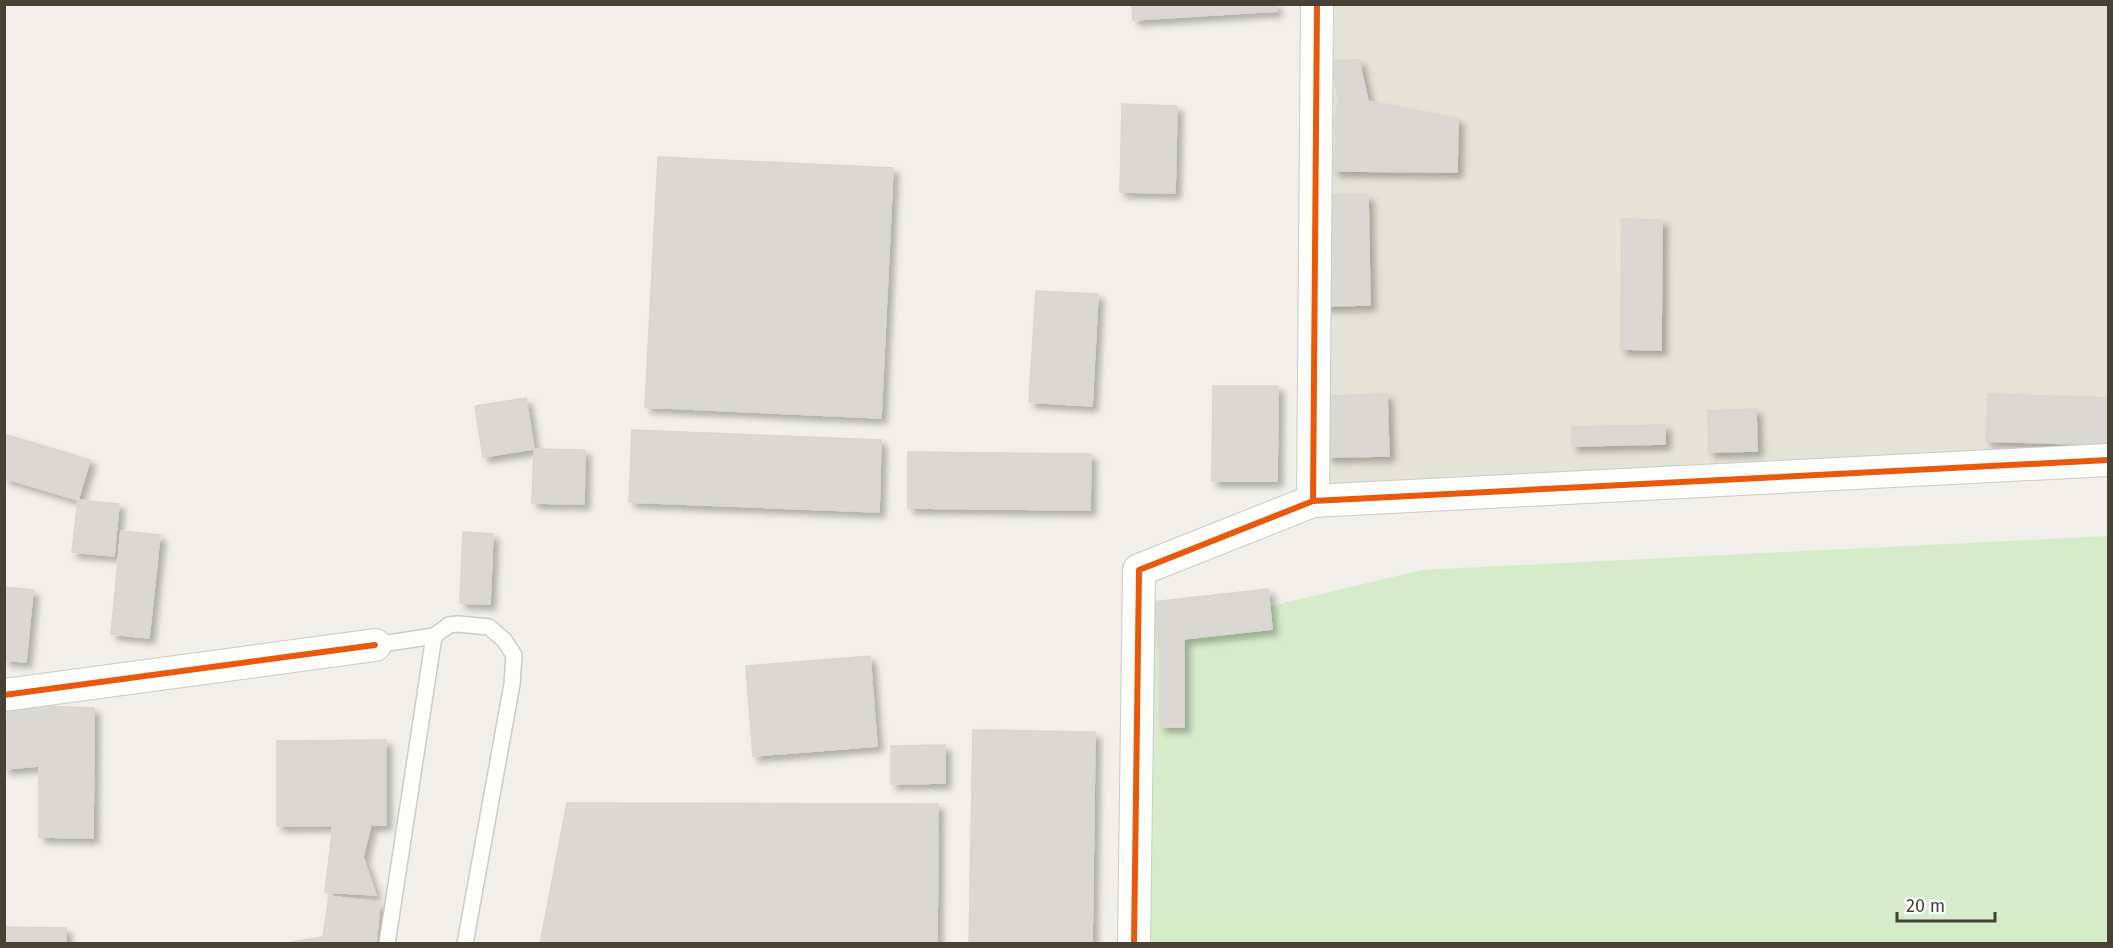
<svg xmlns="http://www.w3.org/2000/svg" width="2113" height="948" font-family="'Fira Sans',sans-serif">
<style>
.residential{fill:#e4e3d7}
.green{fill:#d6ebca}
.building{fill:#d9d8d2;stroke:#d8d7cf;stroke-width:1.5;filter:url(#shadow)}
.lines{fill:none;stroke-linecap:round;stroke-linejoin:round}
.service-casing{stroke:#cccbc5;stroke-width:18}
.minor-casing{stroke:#cccbc5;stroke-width:34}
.service{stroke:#fdfdfc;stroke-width:15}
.minor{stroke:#fdfdfc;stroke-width:32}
.cycleway-casing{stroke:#fff;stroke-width:10}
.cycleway{stroke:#e8590c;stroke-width:6}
</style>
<defs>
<filter id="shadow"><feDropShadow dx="5.5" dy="5.5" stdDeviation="3" flood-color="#0004"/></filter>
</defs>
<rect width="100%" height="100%" fill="#f0efe9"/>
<polygon class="residential" points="1317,5 2108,5 2108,460 1313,501"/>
<polygon class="green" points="2108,536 2108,943 1149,944 1154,634 1422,570"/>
<g class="building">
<polygon points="1132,4 1276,4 1277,11 1133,20"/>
<polygon points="1359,60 1368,101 1332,126 1339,100 1330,61"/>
<polygon points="1339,100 1368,101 1458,119 1457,172 1333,171"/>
<polygon points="1122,104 1177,106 1175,193 1120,192"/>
<polygon points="658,157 893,168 881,418 645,407"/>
<polygon points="1318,195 1368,195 1370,305 1320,306"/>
<polygon points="1622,219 1662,220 1661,350 1621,349"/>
<polygon points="1036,291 1098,294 1092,406 1029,402"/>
<polygon points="1213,386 1278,386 1277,481 1212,481"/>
<polygon points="1387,394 1389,456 1327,457 1326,396"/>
<polygon points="1988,394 2108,398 2108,445 1986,441"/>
<polygon points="526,398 534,449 483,457 475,406"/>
<polygon points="1756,409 1757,451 1709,452 1708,411"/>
<polygon points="1665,425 1665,444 1572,446 1572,427"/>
<polygon points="632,430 881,440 879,512 629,502"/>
<polygon points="4,434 90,460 78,500 4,478"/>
<polygon points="534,449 585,450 584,504 532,503"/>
<polygon points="908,452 1091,454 1090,510 908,508"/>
<polygon points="78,500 119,504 114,556 72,552"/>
<polygon points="121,531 160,535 149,638 111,634"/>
<polygon points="463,532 493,534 490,604 460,603"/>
<polygon points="4,587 33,590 26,662 4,660"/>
<polygon points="1268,589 1272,629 1157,642 1153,602"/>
<rect x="1160" y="639" width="24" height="88"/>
<polygon points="870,656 877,746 753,756 746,666"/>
<polygon points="8,705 94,708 93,838 39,837 39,766 4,769"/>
<polygon points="973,730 1095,732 1092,944 969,944"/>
<polygon points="386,740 386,825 277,826 277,741"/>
<polygon points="945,745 945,783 891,784 891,746"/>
<polygon points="567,803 938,804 937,944 540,944"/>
<polygon points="334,816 373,816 363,857 376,895 325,892"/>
<polygon points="329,896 380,903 376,944 292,944 292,942 323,937"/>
<polygon points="4,927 66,928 66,944 4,944"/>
</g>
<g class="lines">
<g class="service-casing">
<g id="service">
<polyline points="375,645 434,636"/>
<polyline points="387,944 434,636 449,625 458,624 489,627 504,640 514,655 512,684 465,944"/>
</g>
</g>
<g class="minor-casing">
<g id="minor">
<polyline points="1313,501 2108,460"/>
<polyline points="4,695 375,645"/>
<polyline points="1134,944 1139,570 1313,501 1317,4"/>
</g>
</g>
<use href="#service" class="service"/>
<use href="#minor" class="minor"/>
<g class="cycleway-casing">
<g id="cycleway">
<polyline points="1313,501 2108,460"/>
<polyline points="4,695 375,645"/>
<polyline points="1134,944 1139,570 1313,501 1317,4"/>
</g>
</g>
<use href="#cycleway" class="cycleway"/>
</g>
<rect width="2113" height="948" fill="none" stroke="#464336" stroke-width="12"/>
<path d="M1897 912v9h98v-9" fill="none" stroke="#464336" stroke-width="3"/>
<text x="1906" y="912" font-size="18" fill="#464336" stroke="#ffffff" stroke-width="4.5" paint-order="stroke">20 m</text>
</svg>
